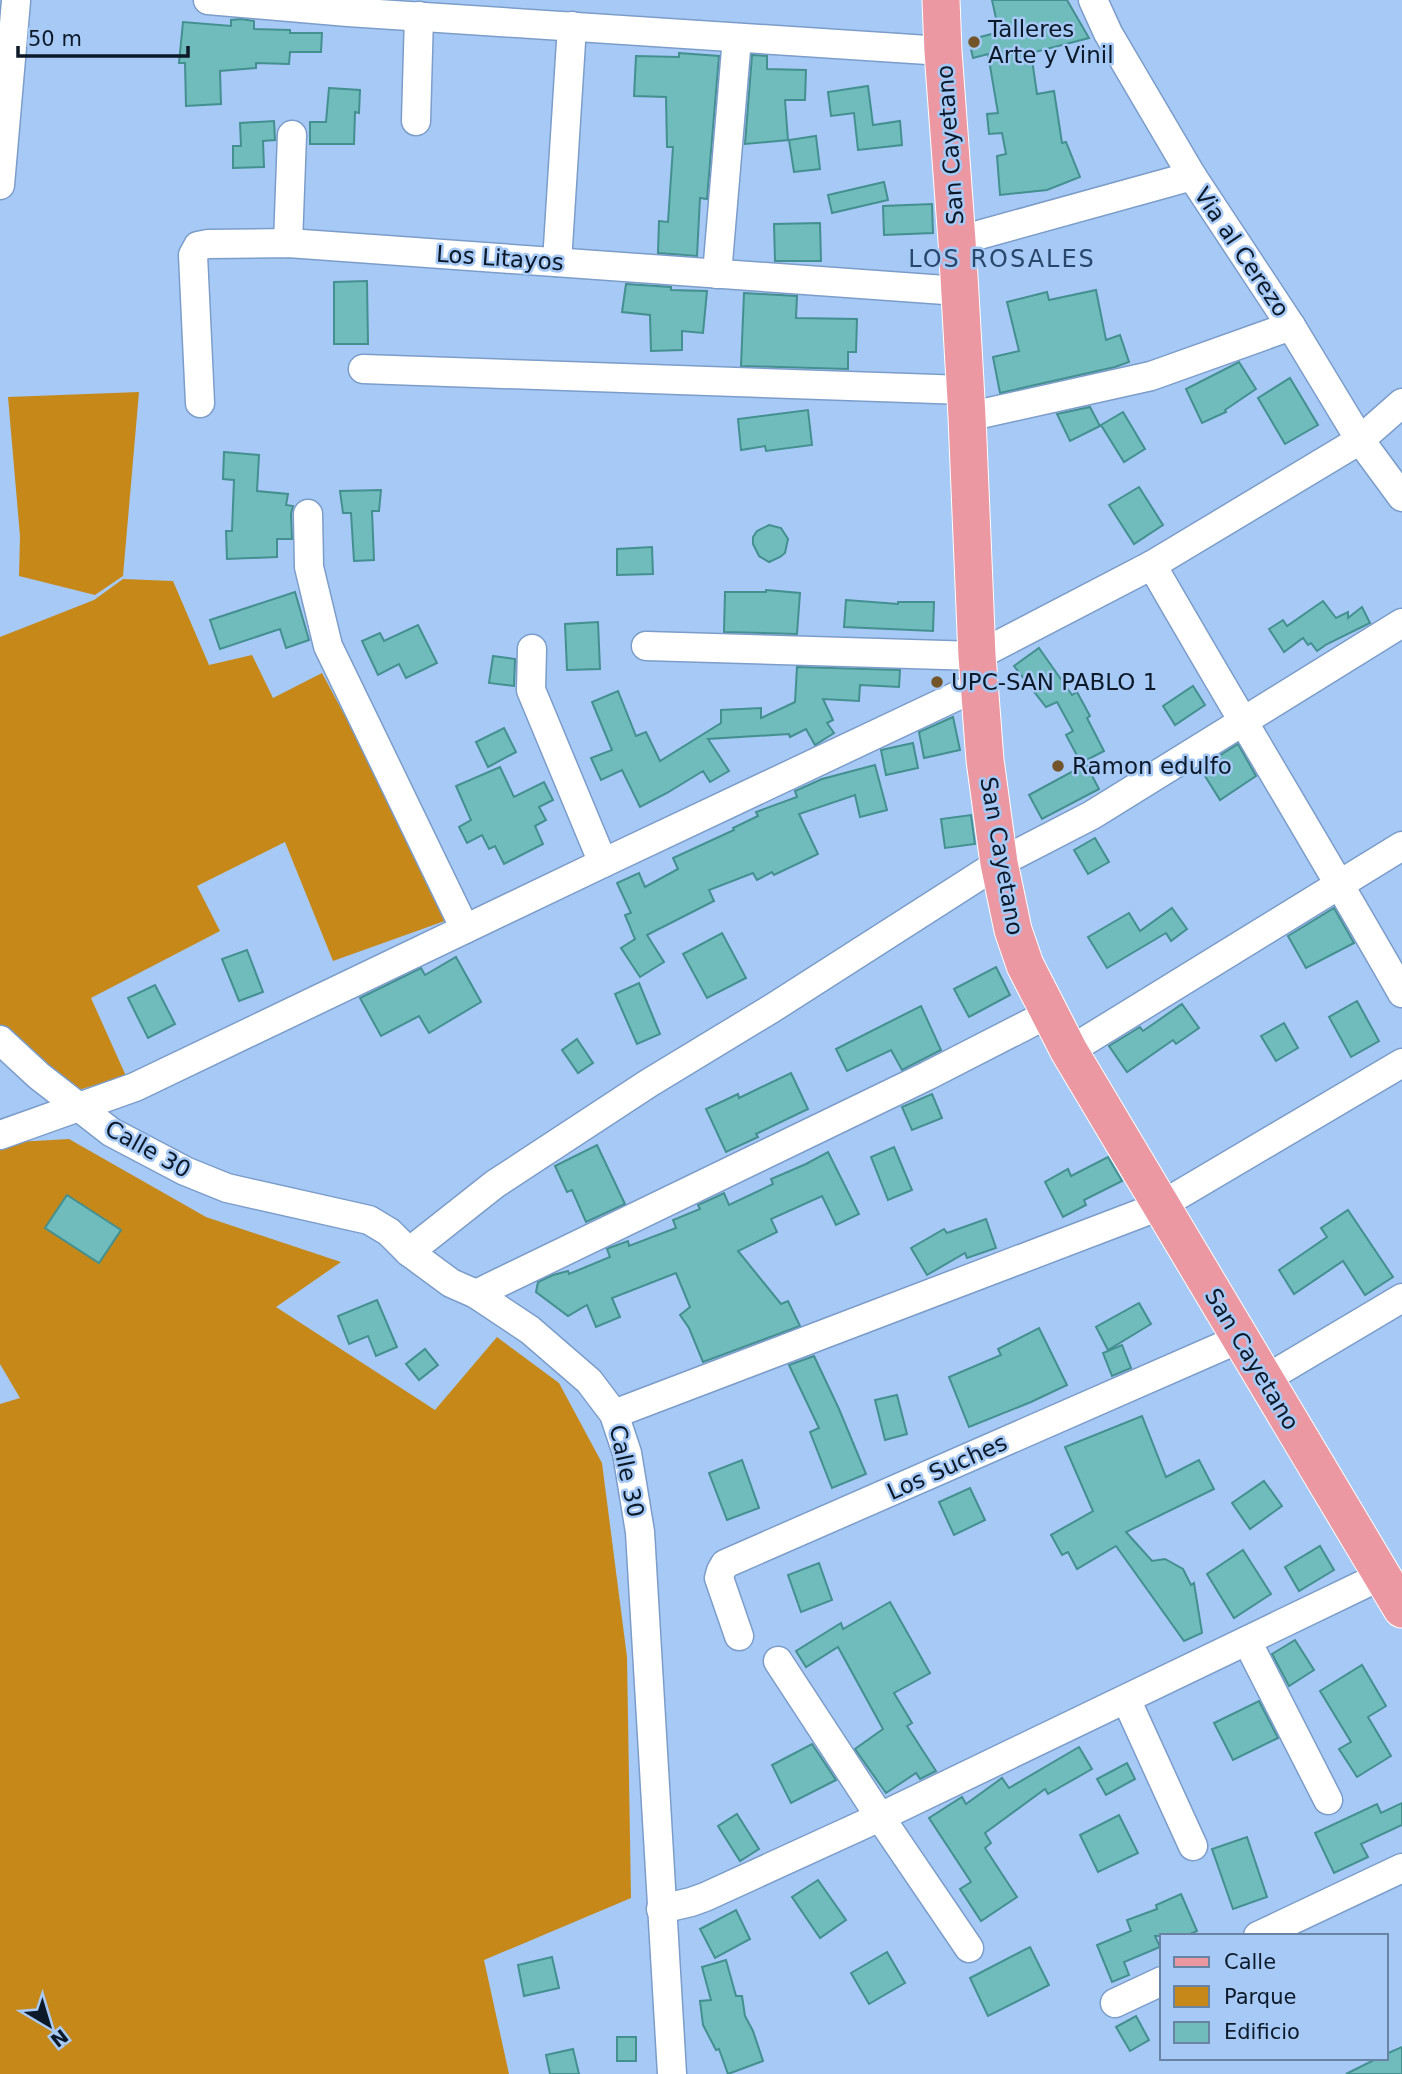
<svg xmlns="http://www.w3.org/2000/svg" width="1402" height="2074" font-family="'DejaVu Sans',sans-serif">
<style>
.green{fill:#c68919}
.building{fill:#70bbbb;stroke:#448f90;stroke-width:2}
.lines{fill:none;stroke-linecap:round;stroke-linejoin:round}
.minor-casing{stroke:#7c9dc9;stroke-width:31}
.major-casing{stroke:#fff;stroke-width:39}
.minor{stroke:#fff;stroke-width:28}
.major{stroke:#ec98a3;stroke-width:37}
.poi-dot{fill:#735529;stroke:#a6c9f6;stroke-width:2.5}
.labels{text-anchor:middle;stroke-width:5;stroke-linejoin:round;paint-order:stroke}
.poi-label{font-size:23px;fill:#0c1929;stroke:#a6c9f6;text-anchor:start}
.street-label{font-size:23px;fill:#0c1929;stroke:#a6c9f6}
.neighbourhood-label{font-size:24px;letter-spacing:2px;fill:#29466c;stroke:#a6c9f6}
</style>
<rect width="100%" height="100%" fill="#a6c9f6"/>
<g class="green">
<polygon points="139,392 123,576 95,595 19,576 20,536 8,397"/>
<polygon points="123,579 173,581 209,665 252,655 273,698 322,673 453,918 333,961 285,842 197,886 220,931 91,998 126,1076 65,1094 0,1031 0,637 94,600"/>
<polygon points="69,1139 206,1217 341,1262 276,1307 435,1410 497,1337 559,1383 602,1463 627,1657 631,1898 484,1960 509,2074 0,2074 0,1404 20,1398 0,1364 0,1148 16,1142"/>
</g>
<g class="building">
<polygon points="992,0 1067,0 1089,38 1031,53 1037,94 1054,91 1062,143 1066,142 1080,177 1047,190 1000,195 997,156 1006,154 1002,133 989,134 987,114 998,113 988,54 973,58 969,40 999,32"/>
<polygon points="241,19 254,21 254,29 290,30 290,33 322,33 321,52 290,52 289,64 256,63 256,68 220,71 221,104 186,106 185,63 179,63 183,22 231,26 231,20"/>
<polygon points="679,53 719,56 707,199 700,198 697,256 658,253 659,221 668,222 673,147 667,147 666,97 634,96 636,56 679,57"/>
<polygon points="752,55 767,56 767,69 806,70 805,100 785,100 788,140 745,144"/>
<polygon points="868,86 873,125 900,121 902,145 858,150 854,113 831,116 828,92"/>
<polygon points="329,88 360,90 359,113 355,112 354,144 310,144 310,122 326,122"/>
<polygon points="274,121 275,140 263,141 264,167 233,168 233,146 241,146 240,123"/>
<polygon points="816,136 820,169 794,172 789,140"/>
<polygon points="884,182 888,200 832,213 828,195"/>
<polygon points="932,204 933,233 884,235 883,206"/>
<polygon points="820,223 821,261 775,261 774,224"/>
<polygon points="367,281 368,344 334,344 334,282"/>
<polygon points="626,284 671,287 671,290 707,291 703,333 682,331 682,350 651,351 650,315 622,312"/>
<polygon points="1096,290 1106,340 1120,335 1129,362 1115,367 1000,393 993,357 1019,351 1007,302 1047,292 1049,300"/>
<polygon points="744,293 797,296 796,318 857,319 856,352 848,352 848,369 741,366"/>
<polygon points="1239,362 1256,389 1225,410 1226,412 1202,423 1186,389"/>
<polygon points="1290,378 1318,425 1285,444 1258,398"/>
<polygon points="1090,407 1100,426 1070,441 1057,414"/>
<polygon points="808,410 812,445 766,451 765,446 741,450 738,419"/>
<polygon points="1123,412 1145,449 1124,462 1101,425"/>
<polygon points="224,452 259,455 257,491 288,494 286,505 293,506 291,514 292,539 277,539 277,557 227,559 226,531 232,531 234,480 223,479"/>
<polygon points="1139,487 1163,525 1134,544 1109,505"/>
<polygon points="381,490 379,511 372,511 374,560 354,561 351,513 343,513 340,491"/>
<polygon points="769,525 781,528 788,539 785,553 780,557 769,562 759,556 753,544 753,537 757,531"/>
<polygon points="652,547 653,574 617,575 617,549"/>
<polygon points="766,590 800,593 797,634 724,632 725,592 766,592"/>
<polygon points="295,592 309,640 286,648 280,629 220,649 210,620"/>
<polygon points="846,600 898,604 898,602 934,602 933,631 844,627"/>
<polygon points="1323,601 1336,618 1348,612 1348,618 1362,607 1370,623 1327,644 1317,651 1311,643 1308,645 1303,638 1284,652 1269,629 1283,620 1287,626"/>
<polygon points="598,622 600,669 567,670 565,624"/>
<polygon points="418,625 437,663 406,678 399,664 378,675 362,641 380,633 384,641"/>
<polygon points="1039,648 1072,695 1077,692 1090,716 1087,718 1104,751 1081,763 1066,735 1073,731 1057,702 1046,707 1014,666"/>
<polygon points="493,656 515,659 514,686 489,683"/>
<polygon points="797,667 900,670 899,687 860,685 859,701 823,699 833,720 827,723 834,733 815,745 806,729 790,737 789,734 708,739 729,771 710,782 703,771 667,793 640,807 622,770 601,780 591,758 612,750 592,702 618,691 636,736 646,732 660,761 721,723 721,710 761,708 761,718 795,702"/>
<polygon points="1193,686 1205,705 1175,725 1163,706"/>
<polygon points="953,717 960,750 924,758 919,732"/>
<polygon points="504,728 516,752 488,767 476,742"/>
<polygon points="913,743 918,768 886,775 881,750"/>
<polygon points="1238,744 1256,776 1220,800 1200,768"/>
<polygon points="1086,764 1099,789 1042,819 1029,795"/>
<polygon points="875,765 887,810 860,817 855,795 799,814 818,854 774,875 772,872 757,880 753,873 709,890 714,901 647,935 664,962 640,977 621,948 635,939 625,915 631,913 617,883 639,873 645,887 678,869 673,858 734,830 733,828 758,816 756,812 797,797 795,791 822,779"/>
<polygon points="500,767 514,797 544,782 553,800 539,807 546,820 535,826 543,844 504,864 495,846 489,849 482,835 467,843 459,827 471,820 456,786"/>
<polygon points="971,815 975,844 945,848 941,819"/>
<polygon points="1095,838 1109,862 1088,874 1074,850"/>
<polygon points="1172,908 1187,929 1171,941 1166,933 1107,968 1088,937 1129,913 1140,931"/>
<polygon points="1334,908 1354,943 1306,968 1288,936"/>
<polygon points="722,933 746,978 707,998 683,954"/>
<polygon points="247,950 263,992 239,1001 222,959"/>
<polygon points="456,957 481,1002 429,1033 419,1016 381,1036 360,998 421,968 425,975"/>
<polygon points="996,967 1010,995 969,1017 954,989"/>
<polygon points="639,983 660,1034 637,1044 615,994"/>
<polygon points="155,985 175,1024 148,1038 128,998"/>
<polygon points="1357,1001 1379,1041 1351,1057 1329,1017"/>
<polygon points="1182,1004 1199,1028 1176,1044 1173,1040 1127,1072 1109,1046 1140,1027 1143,1031"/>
<polygon points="921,1006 941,1050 902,1070 891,1050 847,1071 836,1049"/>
<polygon points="1284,1023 1298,1048 1276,1061 1261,1036"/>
<polygon points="577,1039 593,1063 578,1073 562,1050"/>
<polygon points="791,1073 808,1109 756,1134 758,1137 726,1152 706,1109 738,1094 739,1098"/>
<polygon points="932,1094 942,1118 912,1130 902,1107"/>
<polygon points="597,1145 625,1204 586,1222 572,1190 567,1192 555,1166"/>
<polygon points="894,1147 912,1190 888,1200 871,1157"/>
<polygon points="828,1152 859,1214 836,1225 822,1196 771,1219 777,1232 738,1251 781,1304 788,1301 800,1326 703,1362 689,1328 680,1315 690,1307 676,1273 612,1298 620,1317 596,1327 587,1305 568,1316 536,1292 538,1282 553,1275 568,1271 569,1274 610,1257 607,1249 609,1248 628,1241 629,1246 676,1228 673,1220 700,1209 698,1205 718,1196 724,1193 729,1205 773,1184 771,1179 806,1164"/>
<polygon points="1108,1157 1122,1181 1084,1200 1086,1205 1063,1217 1045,1182 1068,1169 1071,1176"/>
<polygon points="67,1195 121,1230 99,1263 45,1228"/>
<polygon points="1348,1210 1393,1277 1365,1295 1343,1261 1294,1294 1279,1270 1327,1237 1321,1228"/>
<polygon points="986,1219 996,1248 967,1258 965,1253 927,1275 911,1248 944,1229 947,1233"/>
<polygon points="377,1300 397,1347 376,1356 368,1336 349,1344 338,1316"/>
<polygon points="1139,1303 1151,1324 1108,1350 1096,1327"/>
<polygon points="1039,1328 1067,1385 1031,1402 969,1427 949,1377 1001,1355 998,1349"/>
<polygon points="1122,1345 1131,1368 1112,1376 1103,1353"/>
<polygon points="425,1349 438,1365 419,1380 406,1364"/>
<polygon points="814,1356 839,1409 866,1474 832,1488 810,1432 819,1428 789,1365"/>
<polygon points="897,1395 907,1434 885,1440 875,1400"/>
<polygon points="1142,1416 1166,1477 1199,1460 1214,1489 1126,1532 1152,1561 1165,1559 1183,1569 1191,1585 1194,1583 1202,1633 1184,1641 1116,1546 1077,1569 1068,1552 1062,1555 1051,1535 1093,1511 1065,1447"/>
<polygon points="742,1460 759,1508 727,1520 709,1473"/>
<polygon points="1264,1481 1282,1506 1250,1529 1232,1503"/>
<polygon points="970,1488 985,1520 954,1535 939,1502"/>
<polygon points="1320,1546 1334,1570 1299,1591 1285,1567"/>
<polygon points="1243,1550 1271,1594 1234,1618 1207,1574"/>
<polygon points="819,1563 832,1600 801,1612 788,1575"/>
<polygon points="890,1602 930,1673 894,1693 912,1723 907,1726 936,1771 920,1779 916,1773 886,1793 855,1749 883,1729 838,1647 806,1667 796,1651 841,1623 843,1629"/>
<polygon points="1295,1640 1314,1670 1289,1686 1272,1654"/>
<polygon points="1362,1665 1386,1706 1368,1717 1391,1756 1357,1777 1339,1749 1351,1742 1320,1691"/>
<polygon points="1259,1701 1278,1738 1233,1760 1214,1723"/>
<polygon points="812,1744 836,1780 791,1803 772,1765"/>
<polygon points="1079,1747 1092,1769 1048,1794 1045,1789 985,1833 991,1843 985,1848 1017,1897 981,1921 960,1889 971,1882 929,1818 962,1797 966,1804 1002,1778 1009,1788"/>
<polygon points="1127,1763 1135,1779 1106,1795 1097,1779"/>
<polygon points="1402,1803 1402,1825 1361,1844 1368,1857 1334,1873 1315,1833 1377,1804 1381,1813"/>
<polygon points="737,1814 759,1849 740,1861 718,1826"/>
<polygon points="1119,1815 1138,1853 1098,1872 1080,1835"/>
<polygon points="1247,1837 1267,1897 1233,1909 1212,1849"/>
<polygon points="818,1880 846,1920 820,1938 792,1897"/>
<polygon points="1181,1894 1197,1931 1186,1936 1155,1936 1160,1947 1124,1962 1129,1975 1112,1982 1097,1945 1131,1931 1127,1920 1157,1909 1156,1905"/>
<polygon points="736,1910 750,1939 715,1958 700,1929"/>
<polygon points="1030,1947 1049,1985 988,2016 970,1978"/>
<polygon points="887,1952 905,1983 869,2004 851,1973"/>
<polygon points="552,1957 559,1988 524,1996 518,1965"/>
<polygon points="726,1960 736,1996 742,1996 745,2016 753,2031 763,2061 728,2074 719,2049 716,2050 703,2025 700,2001 711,2000 702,1967"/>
<polygon points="1136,2016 1149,2040 1130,2051 1116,2027"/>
<rect x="617" y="2037" width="19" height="24"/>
<polygon points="1402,2047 1402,2074 1346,2074 1378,2058 1386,2058 1386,2054"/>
<polygon points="573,2049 579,2074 550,2074 546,2055"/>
</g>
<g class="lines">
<g class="minor-casing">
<g id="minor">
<polyline points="208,0 348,12 943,51"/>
<polyline points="1093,0 1108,33 1192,176 1291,326 1360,440 1402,497"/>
<polyline points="416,121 419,16"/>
<polyline points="0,185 16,1"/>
<polyline points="957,241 1192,176"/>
<polyline points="288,243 292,135"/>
<polyline points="557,262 572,26"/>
<polyline points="717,274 737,38"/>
<polyline points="363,369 965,390"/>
<polyline points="200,403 193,255 198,246 208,244 288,243 959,291"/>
<polyline points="967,417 1151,376 1291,326"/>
<polyline points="308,514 309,567 328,646 465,929"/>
<path d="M 1152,565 C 1234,708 1320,849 1402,993"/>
<polyline points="646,646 977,656 1152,565 1360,440 1402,403"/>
<polyline points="532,649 531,690 603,863"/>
<polyline points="0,1040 39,1076 111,1132 185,1171 227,1188 369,1220 389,1232 409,1252 451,1283 476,1294 530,1330 589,1381 614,1414 627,1453 640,1532 672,2074"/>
<polyline points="1069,1051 1402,846"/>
<polyline points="0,1135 135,1087 603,863 978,686"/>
<polyline points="409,1252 495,1184 649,1083 771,1009 999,863 1092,815 1402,623"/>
<polyline points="476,1294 927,1076 1048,1014"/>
<polyline points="1264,1380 1402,1298"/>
<polyline points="614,1414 1160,1206 1402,1063"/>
<polyline points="739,1636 719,1578 721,1571 725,1564 1239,1339"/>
<polyline points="1247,1641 1328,1800"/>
<polyline points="778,1661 880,1817 969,1948"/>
<polyline points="1126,1699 1193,1846"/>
<polyline points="661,1909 691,1902 705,1897 880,1817 1381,1576"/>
<polyline points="1258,1936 1402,1868"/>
<polyline points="1115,2003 1162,1981"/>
</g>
</g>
<g class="major-casing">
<polyline id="major" points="941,0 943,51 957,241 967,417 977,656 985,760 999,863 1013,930 1025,965 1069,1051 1402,1609"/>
</g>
<use href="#minor" class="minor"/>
<use href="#major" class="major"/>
</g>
<g class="poi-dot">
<circle cx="974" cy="42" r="7"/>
<circle cx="937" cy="682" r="7"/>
<circle cx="1058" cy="766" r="7"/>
</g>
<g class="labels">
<g class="poi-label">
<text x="988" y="37">Talleres<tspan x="988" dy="26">Arte y Vinil</tspan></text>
<text x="951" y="690">UPC-SAN PABLO 1</text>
<text x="1072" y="774">Ramon edulfo</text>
</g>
<g class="street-label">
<text transform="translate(950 145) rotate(-94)" y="8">San Cayetano</text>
<text transform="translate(1242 252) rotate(56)" y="8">Via al Cerezo</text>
<text transform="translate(500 258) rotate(4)" y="8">Los Litayos</text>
<text transform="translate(1002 856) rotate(80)" y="8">San Cayetano</text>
<text transform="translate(148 1149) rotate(29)" y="8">Calle 30</text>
<text transform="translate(1252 1359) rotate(59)" y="8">San Cayetano</text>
<text transform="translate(947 1467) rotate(-24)" y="8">Los Suches</text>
<text transform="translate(627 1471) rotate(78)" y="8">Calle 30</text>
</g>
<g class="neighbourhood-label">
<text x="1002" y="267">LOS ROSALES</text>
</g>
</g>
<rect x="1160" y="1934" width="228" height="126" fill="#a6c9f6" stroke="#6883a4" stroke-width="2"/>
<rect x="1174" y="1957" width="35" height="10" fill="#ec98a3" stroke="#6883a4" stroke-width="2"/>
<text x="1224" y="1969" font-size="21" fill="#0c1929">Calle</text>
<rect x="1174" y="1986" width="35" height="21" fill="#c68919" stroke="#6883a4" stroke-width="2"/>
<text x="1224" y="2004" font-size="21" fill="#0c1929">Parque</text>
<rect x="1174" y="2022" width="35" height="21" fill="#70bbbb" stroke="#6883a4" stroke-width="2"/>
<text x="1224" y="2039" font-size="21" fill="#0c1929">Edificio</text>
<g transform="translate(49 2025) rotate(142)" stroke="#a6c9f6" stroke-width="5" paint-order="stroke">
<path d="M0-5L12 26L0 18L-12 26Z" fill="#0c1929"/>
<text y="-10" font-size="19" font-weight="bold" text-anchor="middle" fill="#0c1929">N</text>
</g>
<path d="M18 46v10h170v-10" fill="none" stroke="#0c1929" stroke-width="3.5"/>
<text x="28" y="46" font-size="21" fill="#0c1929" stroke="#a6c9f6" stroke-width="5" paint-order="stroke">50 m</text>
</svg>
